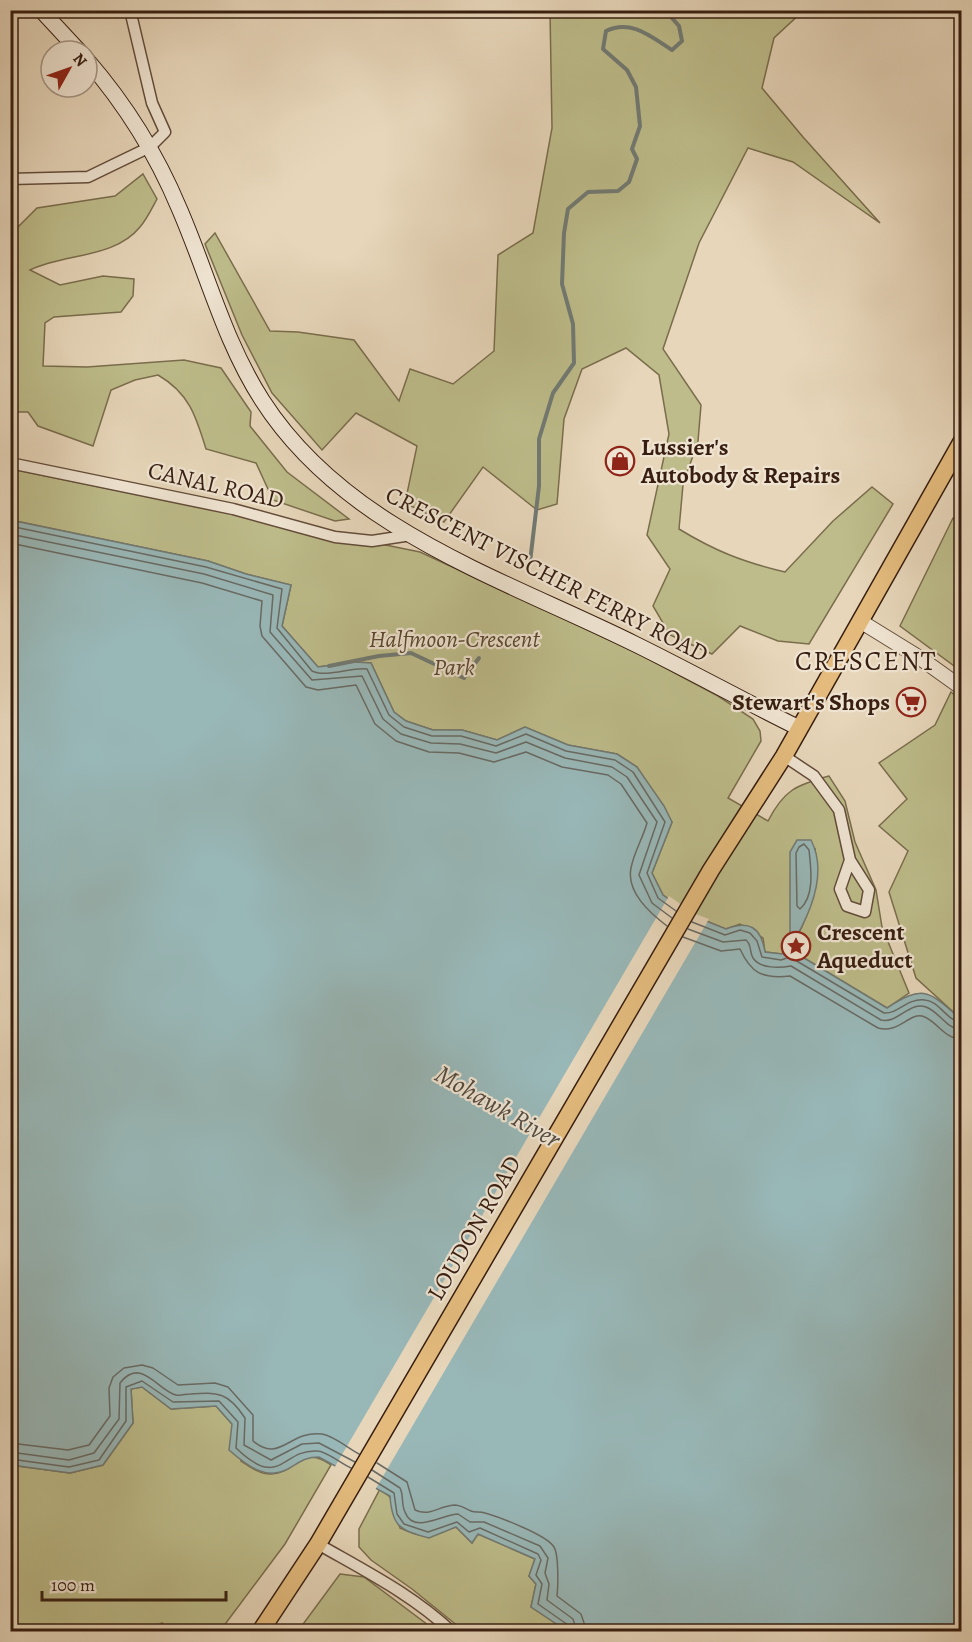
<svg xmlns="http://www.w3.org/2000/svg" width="972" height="1642" font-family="Alegreya,serif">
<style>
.green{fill:#bdbc8a;stroke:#7a6d4d;stroke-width:1.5}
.water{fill:#98b7b7;stroke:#717a74;stroke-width:1.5}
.pier{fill:#e7d6ba}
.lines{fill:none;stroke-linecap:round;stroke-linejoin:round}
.shore{stroke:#686a64;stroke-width:1.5}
.stream{stroke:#717a74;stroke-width:4}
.minor-casing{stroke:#634c3a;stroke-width:13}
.tertiary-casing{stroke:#634c3a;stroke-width:16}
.secondary-casing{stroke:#371e10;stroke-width:17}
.primary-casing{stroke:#371e10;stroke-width:19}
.minor{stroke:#efe4d2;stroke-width:10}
.tertiary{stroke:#efe4d2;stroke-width:14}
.secondary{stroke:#efe4d2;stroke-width:15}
.primary{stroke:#e4bb7d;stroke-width:16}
.labels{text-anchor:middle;stroke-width:4.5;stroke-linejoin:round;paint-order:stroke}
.poi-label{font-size:24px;font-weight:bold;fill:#371e10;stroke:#efe4d2;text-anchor:start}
.street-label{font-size:24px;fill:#371e10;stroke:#efe4d2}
.park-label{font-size:24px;font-style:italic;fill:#58462e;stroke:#efe4d2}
.water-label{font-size:26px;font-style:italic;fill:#544c42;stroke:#efe4d2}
.quarter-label{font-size:27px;letter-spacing:1.5px;fill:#371e10;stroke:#efe4d2}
</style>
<rect width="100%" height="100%" fill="#e7d6ba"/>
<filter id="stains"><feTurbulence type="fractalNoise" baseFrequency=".00333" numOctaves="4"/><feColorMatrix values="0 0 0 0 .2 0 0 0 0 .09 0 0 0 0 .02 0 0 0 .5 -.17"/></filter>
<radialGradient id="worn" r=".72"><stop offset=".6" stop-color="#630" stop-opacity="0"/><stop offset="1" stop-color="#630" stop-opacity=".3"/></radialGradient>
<g class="green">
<path d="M 550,11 L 803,11 L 774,38 L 762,88 L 803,137 L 880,223 L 793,162 L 748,148 L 699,243 L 663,349 L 701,405 L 698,441 L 683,485 L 679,529 C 715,551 743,562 785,572 L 833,521 L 872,487 L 893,504 L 809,644 L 778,641 L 740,626 L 712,654 L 670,635 L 653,606 L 670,569 L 647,535 L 669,434 L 659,375 L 626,348 L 582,369 L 564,419 L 557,504 L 537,510 L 483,467 L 444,522 L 405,503 L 417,446 L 356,413 L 322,450 L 272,393 L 242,335 L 205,244 L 215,233 L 270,331 L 298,332 L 354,340 L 399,401 L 410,369 L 453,384 L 494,351 L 498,255 L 533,233 L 552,128 Z"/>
<path d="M 143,174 L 157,199 C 152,208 147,219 140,227 C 114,259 64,253 30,270 L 60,285 L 103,276 L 134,279 L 133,296 L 121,312 L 54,317 L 45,323 L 43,366 L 87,367 L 184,360 L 221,368 L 251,412 L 250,426 L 287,472 L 349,519 L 335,521 L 273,500 L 256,463 L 206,449 C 196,416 189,393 158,375 L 135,380 L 111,390 L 93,446 L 38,426 L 28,412 L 11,412 L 11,234 L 37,208 L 115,196 Z"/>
<path d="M 11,469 L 420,552 L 641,655 L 718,696 L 753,719 L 760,731 L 761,741 L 728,798 L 768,821 C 784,790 796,785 829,776 L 845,801 L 855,842 L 876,890 L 882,927 L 909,993 L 887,1008 L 789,949 C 809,921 819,882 815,848 L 792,917 L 790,939 L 782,954 L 765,952 L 763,938 L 740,924 L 726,929 L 691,915 L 663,895 L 652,873 L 672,822 L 637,767 L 617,754 L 568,745 L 525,727 L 497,740 L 462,730 L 433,730 L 406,721 L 394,712 L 371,663 L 355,662 L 318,667 L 282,626 L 291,585 L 246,574 L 208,561 L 11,520 Z"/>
<polygon points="953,518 961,520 961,671 900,626"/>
<polygon points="951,692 962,701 961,1019 916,978 889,892 908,851 879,826 907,799 879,763 935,725"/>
<path d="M 142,1387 L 171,1409 L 216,1406 L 232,1424 L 241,1461 C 249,1466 261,1475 271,1474 C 298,1472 302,1444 331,1465 L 285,1544 L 220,1631 L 172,1631 L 162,1623 L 147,1631 L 11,1632 L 10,1465 L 70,1473 L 103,1465 L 133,1423 L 131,1389 Z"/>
<path d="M 380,1489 L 390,1497 L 400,1528 C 432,1542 426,1535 456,1527 L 472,1543 L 478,1534 L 535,1559 L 529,1576 L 536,1584 L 531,1607 L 567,1631 L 513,1631 L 504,1628 L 503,1631 L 464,1631 L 412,1589 L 371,1560 L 359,1547 L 359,1529 Z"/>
<polygon points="340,1574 364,1577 436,1631 298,1631"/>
</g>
<path class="water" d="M 10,520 L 208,561 L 246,574 L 291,585 L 282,626 L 318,667 L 355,662 L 371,663 L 394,712 L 406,721 L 433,730 L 462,730 L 497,740 L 525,727 L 568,745 L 617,754 L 637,767 L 664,806 L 672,822 L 652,873 L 663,895 L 691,915 L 726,929 C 749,920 761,927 765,952 L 782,954 L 790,939 L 790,852 L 797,840 L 811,840 C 829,875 808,919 789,949 L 887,1008 C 925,983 929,992 961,1019 L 961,1631 L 567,1631 L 531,1607 L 536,1584 L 529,1576 L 535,1559 L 478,1534 L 472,1543 L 456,1527 L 429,1538 C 400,1530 392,1527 390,1496 L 319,1457 C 305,1457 300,1462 288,1469 C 266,1481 246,1465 229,1450 L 232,1424 L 216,1406 L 171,1409 L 142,1387 L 131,1389 L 133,1423 L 103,1465 L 70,1473 L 11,1465 Z"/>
<polygon class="pier" points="669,896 693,913 709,919 375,1490 333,1470"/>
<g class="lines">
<g class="shore">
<path d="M 10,526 L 206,567 L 282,589 L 277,628 L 312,671 C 326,678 351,667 367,669 L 389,715 L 404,727 L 432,736 L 461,736 L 496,746 L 526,734 L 566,751 L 615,760 L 633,772 L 665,822 L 647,873 L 658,898 L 676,911"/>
<polyline points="10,534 204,574 273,595 270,632 312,680 362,676 383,719 401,734 431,743 460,744 496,753 526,742 565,758 612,767 627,777 657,822 639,875 652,903 672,918"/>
<path d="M 10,543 L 202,583 L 262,601 L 260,626 L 262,636 L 306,687 L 318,690 L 356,685 L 375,724 L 396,741 L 429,752 L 459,753 L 494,762 L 526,752 L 562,767 L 608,775 L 621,784 L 647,823 C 643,838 634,852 631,868 C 626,892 650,913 667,926"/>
<path d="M 804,844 L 809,850 C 811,868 815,896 800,909 L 797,906 L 796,853 L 799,847 Z"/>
<path d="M 692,922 L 725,935 L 740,930 L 750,933 L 757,941 L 762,957 L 781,960 L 790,957 L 884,1013 C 899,1014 906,998 925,1000 C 939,1001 947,1021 962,1023"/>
<path d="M 688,929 L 723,942 L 746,940 C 752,945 749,951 753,958 C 760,969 780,968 791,966 L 881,1020 C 898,1024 909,1001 926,1007 C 940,1012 946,1029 962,1030"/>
<path d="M 683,937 L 721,951 L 740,949 C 751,973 762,979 790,976 L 878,1028 C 898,1034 909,1013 922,1016 C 937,1020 943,1039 962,1039"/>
<path d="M 10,1443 L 68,1450 L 89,1445 L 110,1416 L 109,1388 L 113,1377 L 124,1368 L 142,1365 L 153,1368 L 178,1385 L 215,1383 L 228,1387 L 253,1415 L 253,1441 C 280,1464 289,1430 322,1434 C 334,1436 348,1448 359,1454"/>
<path d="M 10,1452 L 69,1460 L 94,1453 L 119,1419 L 120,1383 C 141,1356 158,1391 176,1395 C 180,1396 186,1394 190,1394 C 218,1392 228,1392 245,1418 L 244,1445 L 271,1460 L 302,1444 L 319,1443 L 355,1462"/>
<path d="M 10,1459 L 69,1467 L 99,1460 L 126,1421 L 126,1387 L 142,1381 L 173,1402 L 219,1401 L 238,1422 L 236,1448 C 281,1491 281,1449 317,1451 C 327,1451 341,1464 351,1468"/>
<path d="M 377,1463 L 407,1482 L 415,1510 C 430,1517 439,1506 454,1505 C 462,1505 465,1509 471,1511 C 475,1513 480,1511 485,1513 C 499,1517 547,1535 554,1547 C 559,1555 558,1587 557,1596 L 581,1614 L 587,1632"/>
<path d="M 372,1470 L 400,1488 C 404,1496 401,1504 405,1512 C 413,1535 443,1514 458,1514 L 470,1522 L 484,1522 L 540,1546 L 548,1558 L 545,1573 L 549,1584 L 547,1600 L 573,1619 L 577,1632"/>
<polyline points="368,1477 394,1493 397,1514 404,1524 428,1532 457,1522 469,1532 480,1528 538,1554 541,1560 536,1575 542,1584 538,1604 568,1625 570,1632"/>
</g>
<g class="stream">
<path d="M 530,562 L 539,486 L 539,439 L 553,393 L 574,363 L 573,324 L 562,284 L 564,233 L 568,209 L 588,192 L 618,191 L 629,182 L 637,159 L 632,149 L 640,126 L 636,87 L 627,70 L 603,49 L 606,31 C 631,19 650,36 672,50 L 682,41 L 679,26 L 665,10"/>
<polyline points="329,666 379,656 411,653 464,678 479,658"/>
</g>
<g class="minor-casing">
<g id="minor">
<polyline points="10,179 88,177 150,147 165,132 152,103 130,10"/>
<polyline points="10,463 233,509 335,537 372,541 411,535"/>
<polyline points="784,756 814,776 839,810 850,860 869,890 865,912 847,906 840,889 850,860"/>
<path d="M 318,1544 C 365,1571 413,1595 452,1632"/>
</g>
</g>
<g class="tertiary-casing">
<polyline id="tertiary" points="860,621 920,658 962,688"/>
</g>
<g class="secondary-casing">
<g id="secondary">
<polyline points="41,10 79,51"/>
<path d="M 87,60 C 126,105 156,153 179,208 C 207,272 224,341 262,400 C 345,530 504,579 635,644 C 690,671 744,701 799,728"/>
</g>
</g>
<g class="primary-casing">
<polyline id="primary" points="260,1632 318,1544 711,870 784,756 962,441"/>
</g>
<use href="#minor" class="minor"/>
<use href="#tertiary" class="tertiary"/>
<use href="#secondary" class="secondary"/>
<use href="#primary" class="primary"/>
</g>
<defs>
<g id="shop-ring" transform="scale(1.5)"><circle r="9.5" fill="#efe4d2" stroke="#8f2418" stroke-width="1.5"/><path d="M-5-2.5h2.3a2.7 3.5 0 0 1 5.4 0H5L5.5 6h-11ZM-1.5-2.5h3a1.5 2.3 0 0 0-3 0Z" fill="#8f2418"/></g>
<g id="supermarket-ring" transform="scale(1.5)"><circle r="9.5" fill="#efe4d2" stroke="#8f2418" stroke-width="1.5"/><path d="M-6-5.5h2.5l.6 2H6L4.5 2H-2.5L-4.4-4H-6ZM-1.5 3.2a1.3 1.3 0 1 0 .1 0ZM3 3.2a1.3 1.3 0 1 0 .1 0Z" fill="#8f2418"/></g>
<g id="sight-ring" transform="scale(1.5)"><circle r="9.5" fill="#efe4d2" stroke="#8f2418" stroke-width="1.5"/><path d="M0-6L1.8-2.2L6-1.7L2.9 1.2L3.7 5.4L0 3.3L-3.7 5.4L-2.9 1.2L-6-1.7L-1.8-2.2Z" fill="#8f2418"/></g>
</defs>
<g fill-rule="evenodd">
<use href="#shop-ring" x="620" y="461"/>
<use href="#supermarket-ring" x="911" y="702"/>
<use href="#sight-ring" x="796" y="946"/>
</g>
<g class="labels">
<g class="poi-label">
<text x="641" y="455">Lussier's<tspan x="641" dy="28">Autobody &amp; Repairs</tspan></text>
<text x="890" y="710" text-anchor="end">Stewart's Shops</text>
<text x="817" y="940">Crescent<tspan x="817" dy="28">Aqueduct</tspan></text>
</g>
<g class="street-label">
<text transform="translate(216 485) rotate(13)" y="8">CANAL ROAD</text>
<text transform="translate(547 574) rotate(27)" y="8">CRESCENT VISCHER FERRY ROAD</text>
<text transform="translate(474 1228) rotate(-60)" y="8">LOUDON ROAD</text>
</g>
<g class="park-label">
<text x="454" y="647">Halfmoon-Crescent<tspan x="454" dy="28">Park</tspan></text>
</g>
<g class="water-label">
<text transform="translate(498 1106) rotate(30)" y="9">Mohawk River</text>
</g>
<g class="quarter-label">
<text x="866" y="670">CRESCENT</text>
</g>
</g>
<rect width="972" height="1642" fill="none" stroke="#e7d6ba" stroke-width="36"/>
<rect x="12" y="12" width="948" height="1618" fill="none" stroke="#371e10" stroke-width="3"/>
<rect x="18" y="18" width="936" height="1606" fill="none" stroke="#371e10" stroke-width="1.5"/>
<g transform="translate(69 69) rotate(50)"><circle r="28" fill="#efe4d2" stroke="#a59584" stroke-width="1.5"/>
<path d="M0-4.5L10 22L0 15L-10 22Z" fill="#8f2418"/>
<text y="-9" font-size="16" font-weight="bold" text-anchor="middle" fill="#371e10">N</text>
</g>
<path d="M42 1591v9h184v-9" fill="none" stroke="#371e10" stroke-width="3"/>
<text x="51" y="1591" font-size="18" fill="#371e10" stroke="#efe4d2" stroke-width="4.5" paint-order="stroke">100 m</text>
<rect width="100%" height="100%" filter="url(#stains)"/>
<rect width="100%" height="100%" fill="url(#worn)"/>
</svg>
